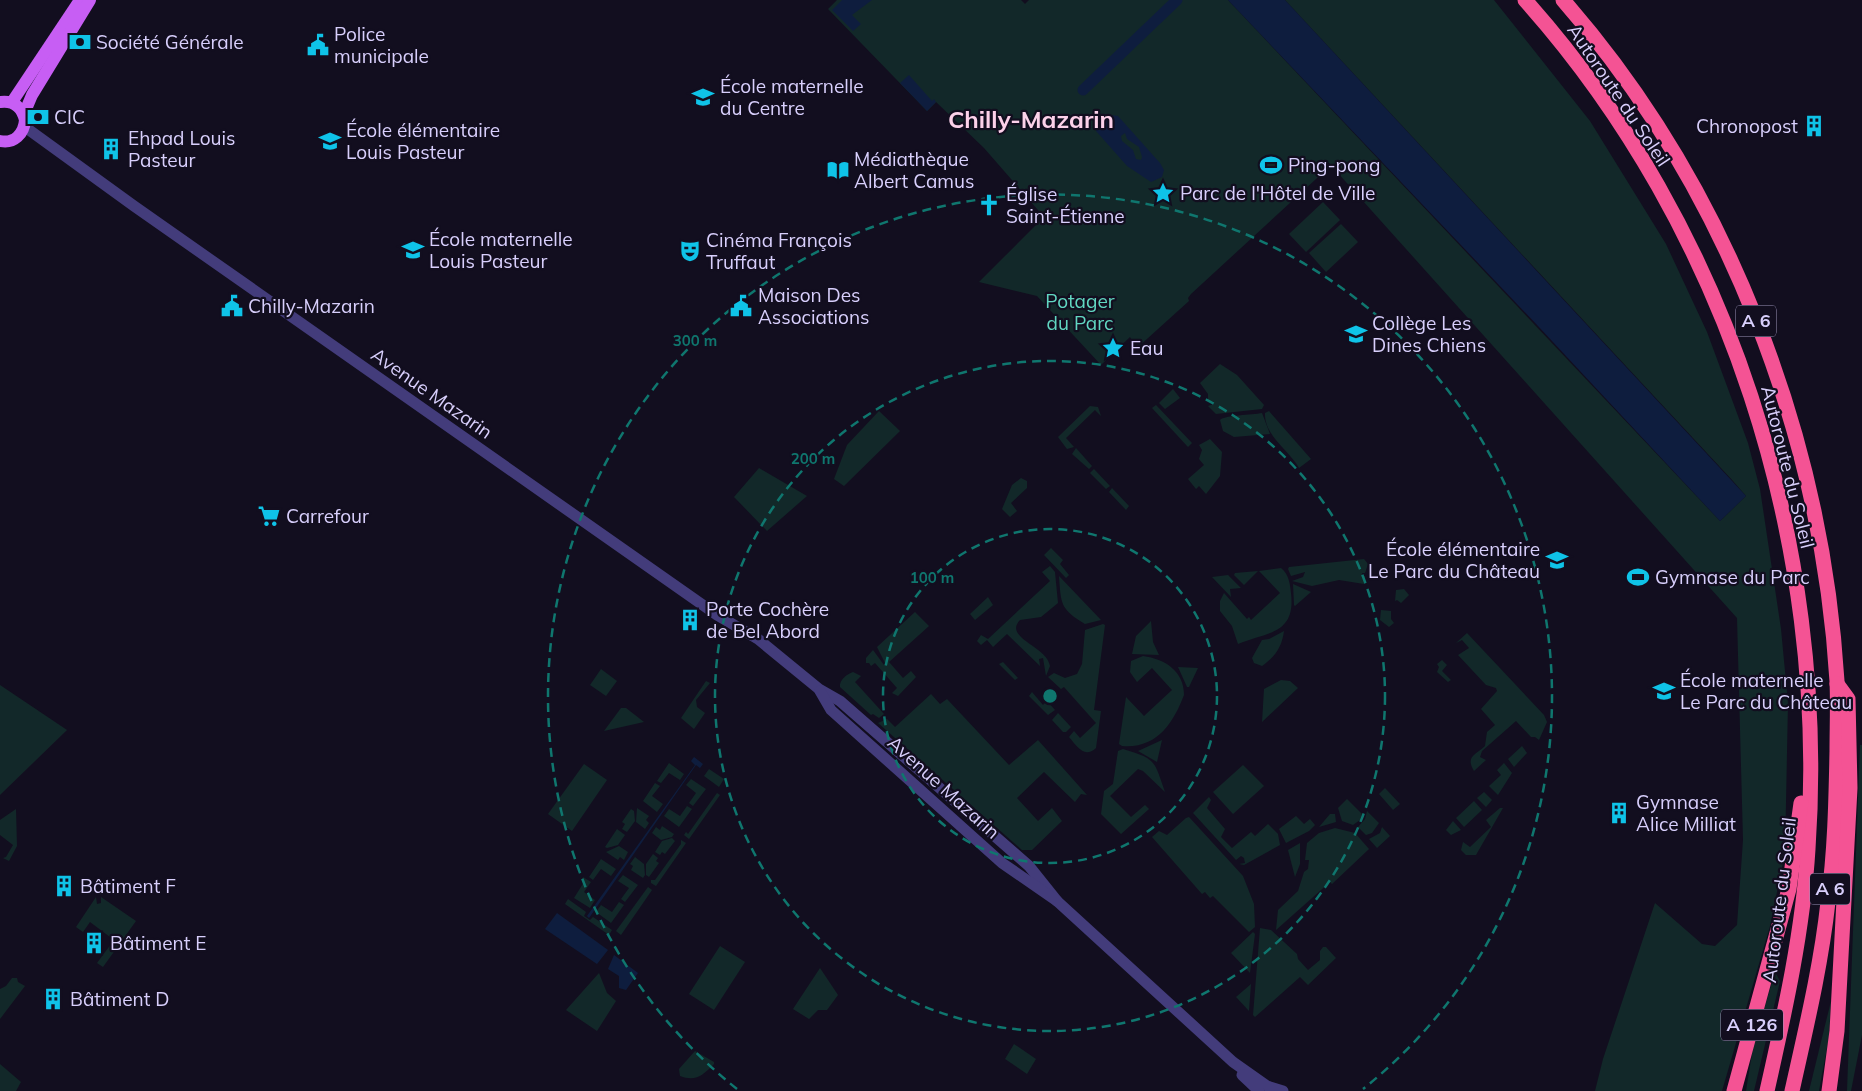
<svg xmlns="http://www.w3.org/2000/svg" width="1862" height="1091" font-family="Mulish,sans-serif">
<style>
.green{fill:#122829}
.water{fill:#0e1d3e;fill-rule:evenodd}
.lines{fill:none;stroke-linecap:round;stroke-linejoin:round}
.canal{stroke:#0e1d3e;stroke-width:11}
.minor{stroke:#433c7b;stroke-width:11}
.major{stroke:#c75ef4;stroke-width:12}
.highway{stroke:#f45394;stroke-width:15}
.ring{fill:none;stroke:#0f766e;stroke-width:2.5;stroke-dasharray:9 6}
.labels{text-anchor:middle;stroke-width:4.5;stroke-linejoin:round;paint-order:stroke}
.shield{fill:#120e1f;stroke:#9d95ba;stroke-width:1}
.shield-label{font-size:18px;font-weight:bold;fill:#d8cffc}
.poi-label{font-size:19px;fill:#d8cffc;stroke:#120e1f;text-anchor:start}
.street-label{font-size:19px;fill:#d8cffc;stroke:#120e1f}
.park-label{font-size:19px;fill:#61d6c1;stroke:#120e1f}
.district-label{font-size:24px;font-weight:bold;fill:#fcd1e9;stroke:#120e1f}
.centre{fill:#0f766e;stroke:#120e1f;stroke-width:2.5}
.ring-label{font-size:15px;text-anchor:middle;font-weight:bold;fill:#0f766e;stroke:#120e1f;stroke-width:4.5;stroke-linejoin:round;paint-order:stroke}
</style>
<rect width="100%" height="100%" fill="#120e1f"/>
<g class="green">
<polygon points="837,0 1021,0 1025,4 1029,0 1228,0 1720,521 1746,496 1733,481 1285,0 1494,0 1590,121 1666,244 1707,332 1748,443 1760,489 1781,629 1788,703 1785,853 1770,926 1722,1091 1595,1091 1603,1059 1655,903 1702,944 1715,946 1737,925 1743,840 1737,618 1328,162 1328,168 1191,294 1188,298 1189,301 1137,348 1130,337 1101,365 1037,296 979,282 1044,217 984,148 936,102 927,111 828,9"/>
<polygon points="1323,202 1340,220 1306,252 1289,234"/>
<polygon points="1341,224 1358,242 1326,272 1309,253"/>
<polygon points="1220,364 1237,375 1264,405 1262,409 1216,414 1208,406 1214,404 1214,402 1208,400 1208,394 1200,383"/>
<polygon points="1173,389 1180,398 1165,409 1159,403"/>
<polygon points="1156,405 1192,443 1188,447 1152,408"/>
<polygon points="1090,406 1098,407 1101,416 1095,410 1066,438 1074,447 1067,449 1058,437"/>
<polygon points="879,411 900,431 844,486 834,479 847,445"/>
<path d="M 1269,411 L 1311,459 L 1299,468 C 1290,451 1264,436 1265,413 Z"/>
<path d="M 1262,413 L 1270,434 L 1234,437 L 1223,431 L 1220,420 C 1225,415 1252,415 1262,413 Z"/>
<polygon points="1210,439 1222,452 1220,476 1206,494 1199,486 1196,489 1188,479 1204,465 1199,459 1202,450 1199,445"/>
<polygon points="1076,448 1092,466 1089,469 1072,454"/>
<polygon points="759,468 807,496 767,531 734,497"/>
<polygon points="1094,469 1110,486 1106,489 1090,473"/>
<polygon points="1021,478 1027,481 1027,488 1011,503 1017,511 1010,517 1002,509 1012,485"/>
<polygon points="1112,488 1129,506 1126,510 1109,492"/>
<polygon points="1051,548 1063,560 1060,564 1069,575 1066,578 1044,555"/>
<polygon points="1364,559 1368,564 1365,573 1362,573 1362,576 1365,576 1364,584 1339,580 1312,586 1292,581 1303,577 1305,572 1291,576 1288,569 1289,567"/>
<path d="M 1050,566 L 1055,572 L 1058,603 L 1041,617 L 1020,620 C 1003,638 1047,646 1050,666 L 1046,676 L 1043,658 L 1039,659 L 1040,666 L 1007,634 L 993,647 L 987,640 L 981,645 L 977,641 L 981,635 L 988,639 L 1050,581 L 1042,572 Z"/>
<path d="M 1281,568 C 1289,574 1290,584 1291,593 C 1296,635 1266,632 1238,644 L 1232,626 L 1220,611 L 1220,601 L 1224,593 L 1247,619 L 1249,617 L 1251,620 L 1280,593 L 1259,571 Z"/>
<polygon points="1258,571 1244,585 1234,575 1235,573"/>
<polygon points="1228,575 1241,588 1230,589 1231,597 1212,577"/>
<path d="M 1059,576 L 1101,620 L 1085,624 C 1060,609 1061,604 1059,576 Z"/>
<polygon points="1293,584 1311,592 1295,606 1294,605"/>
<polygon points="1404,589 1409,595 1401,603 1397,600 1395,601 1396,590"/>
<polygon points="988,597 993,605 975,620 970,614"/>
<polygon points="1381,610 1391,611 1391,619 1394,623 1389,627 1380,620"/>
<polygon points="915,612 929,626 889,662 903,678 911,671 916,677 898,696 892,693 897,688 875,663 871,666 869,663 866,663 866,658 873,650 884,665 885,663 877,647"/>
<polygon points="1151,621 1153,642 1159,655 1132,654 1136,636"/>
<path d="M 1103,624 L 1105,625 L 1094,710 L 1101,711 L 1096,748 C 1084,759 1077,746 1069,737 L 1074,731 L 1080,738 L 1096,723 L 1064,687 L 1061,689 L 1048,677 L 1054,673 L 1065,678 L 1077,674 L 1082,664 L 1085,630 Z"/>
<path d="M 1284,631 C 1282,647 1275,657 1262,666 L 1254,663 L 1252,658 L 1262,640 L 1269,639 Z"/>
<path d="M 1467,633 L 1544,715 L 1547,722 L 1539,740 L 1535,737 L 1531,737 L 1516,721 L 1482,751 L 1480,757 L 1486,760 L 1474,771 C 1465,756 1476,755 1485,746 L 1487,732 L 1495,725 L 1481,709 L 1497,691 L 1496,688 L 1486,685 L 1458,655 L 1469,648 L 1462,640 L 1456,643 Z"/>
<path d="M 1143,656 C 1165,659 1184,671 1184,695 C 1173,724 1156,749 1122,746 L 1119,744 L 1126,697 L 1144,716 L 1172,690 L 1152,668 L 1137,682 L 1130,672 L 1131,661 Z"/>
<polygon points="1442,660 1447,665 1442,671 1451,680 1448,682 1437,672 1439,667 1437,664"/>
<polygon points="1003,662 1018,678 1015,680 999,664"/>
<polygon points="1178,667 1198,668 1189,687 1187,687"/>
<polygon points="601,669 617,681 606,696 590,685"/>
<path d="M 853,672 L 861,676 L 855,682 L 884,714 L 879,718 L 873,714 L 871,715 L 840,687 C 839,680 847,674 853,672 Z"/>
<polygon points="1281,680 1290,681 1298,688 1262,722 1264,689"/>
<polygon points="706,681 710,683 696,700 697,707 705,713 694,729 681,718"/>
<polygon points="0,685 67,730 0,795"/>
<polygon points="1032,692 1043,705 1047,701 1055,710 1048,715 1029,696"/>
<polygon points="931,694 940,704 947,699 1009,765 1038,740 1087,795 1081,794 1075,802 1044,772 1017,798 1038,821 1052,808 1062,821 1032,850 1022,850 878,723 887,719 895,727"/>
<polygon points="621,708 626,708 644,722 604,731"/>
<polygon points="1058,713 1071,727 1066,732 1063,732 1052,720"/>
<polygon points="1162,740 1157,762 1138,751"/>
<polygon points="1860,745 1862,745 1862,1035 1851,1091 1847,1091"/>
<polygon points="1522,746 1527,753 1514,767 1508,759"/>
<path d="M 1123,749 C 1157,759 1154,761 1165,792 L 1143,771 L 1138,769 L 1110,796 L 1131,817 L 1145,805 L 1149,809 L 1121,834 L 1101,814 L 1104,791 L 1113,784 L 1118,751 Z"/>
<polygon points="669,763 684,774 680,780 669,773 661,783 657,781"/>
<polygon points="1504,763 1512,773 1498,795 1489,786 1501,775 1497,770"/>
<polygon points="584,764 607,780 572,831 548,814"/>
<polygon points="1243,765 1264,786 1233,814 1213,792"/>
<polygon points="709,769 724,779 719,787 704,776"/>
<polygon points="691,779 706,789 693,806 689,803 696,793 686,785"/>
<polygon points="655,783 660,786 652,796 663,804 657,812 643,801"/>
<polygon points="1385,788 1400,804 1393,810 1379,794"/>
<polygon points="1484,792 1492,800 1486,807 1477,798"/>
<polygon points="717,793 720,795 689,839 684,835 686,832 688,834"/>
<polygon points="1209,797 1211,800 1207,808 1225,829 1221,837 1232,848 1251,832 1255,836 1268,824 1278,834 1280,845 1244,865 1239,864 1245,863 1244,858 1241,856 1236,860 1193,813"/>
<polygon points="1347,799 1362,814 1360,820 1353,825 1342,821 1338,808"/>
<polygon points="1474,801 1482,810 1464,827 1456,818"/>
<polygon points="687,806 692,809 679,827 664,816 669,809 680,816"/>
<polygon points="637,808 649,816 646,820 649,823 645,829 636,822"/>
<polygon points="1500,808 1503,808 1476,855 1466,855 1461,850 1463,842 1470,847 1491,827 1486,820"/>
<polygon points="16,809 17,846 9,861 3,858 6,857 13,845 0,835 0,820"/>
<polygon points="631,809 634,811 635,821 627,832 622,829 625,824 622,822"/>
<polygon points="1367,811 1379,823 1372,833 1366,835 1358,827 1365,819"/>
<polygon points="1330,814 1335,814 1336,822 1319,827"/>
<polygon points="1296,816 1304,824 1310,819 1315,825 1309,831 1286,843 1279,829"/>
<polygon points="1189,817 1243,876 1254,904 1255,927 1249,932 1213,896 1210,898 1205,892 1202,894 1152,837 1159,831 1167,835 1186,818"/>
<polygon points="1453,821 1461,830 1451,835 1446,830"/>
<polygon points="662,826 674,834 672,837 661,840 652,833 656,827 660,830"/>
<polygon points="1382,827 1390,836 1377,848 1369,839 1380,833"/>
<polygon points="1335,828 1355,833 1369,849 1332,884 1330,882 1276,930 1278,910 1298,891 1304,872 1308,869 1309,860 1305,860 1307,843 1319,833"/>
<polygon points="617,829 625,835 618,845 607,848 605,847"/>
<polygon points="672,838 675,841 665,854 662,852 660,855 655,852 662,841"/>
<polygon points="681,840 686,843 656,886 651,883 651,880 655,880 681,844"/>
<polygon points="1300,843 1300,864 1295,877 1288,850"/>
<polygon points="619,846 628,852 624,860 620,857 618,860 606,852"/>
<polygon points="653,854 658,858 656,861 659,863 649,877 646,875 646,864"/>
<polygon points="635,857 644,864 645,875 643,878 631,870 633,866 630,864"/>
<polygon points="601,859 616,869 611,876 601,869 593,880 589,877"/>
<polygon points="623,875 638,885 625,902 621,899 629,888 618,881"/>
<polygon points="583,877 591,882 584,892 595,900 590,908 574,898 584,882 582,880"/>
<polygon points="648,887 652,890 621,935 616,931"/>
<polygon points="96,897 97,904 101,903 101,897 136,921 103,967 97,963 114,940 90,922 83,932 76,927"/>
<polygon points="568,899 586,912 584,916 590,920 593,917 612,930 609,935 565,904"/>
<polygon points="619,902 624,905 611,923 596,912 601,905 612,912"/>
<polygon points="1260,928 1271,930 1297,954 1298,959 1308,970 1320,960 1320,951 1323,947 1326,947 1336,958 1308,985 1300,977 1255,1017 1253,1015"/>
<polygon points="1253,932 1255,934 1250,973 1231,953"/>
<polygon points="720,946 745,962 714,1010 689,994"/>
<polygon points="820,968 838,995 827,1010 818,1010 809,1019 793,1009"/>
<polygon points="1775,972 1780,981 1754,1091 1746,1091 1753,1047"/>
<polygon points="599,973 607,993 616,1001 597,1031 566,1010"/>
<polygon points="12,978 17,978 18,982 25,986 0,1019 0,989 6,986"/>
<polygon points="1251,984 1249,1011 1236,997"/>
<polygon points="1831,1001 1829,1037 1819,1091 1809,1091"/>
<polygon points="1014,1044 1036,1059 1027,1074 1005,1059"/>
<path d="M 695,1051 L 714,1062 L 714,1064 C 703,1075 696,1082 680,1076 L 679,1069 Z"/>
<polygon points="0,1064 21,1082 16,1091 0,1091"/>
</g>
<g class="water">
<polygon points="842,0 872,0 852,15 861,24 853,31 832,10"/>
<polygon points="1228,0 1285,0 1746,496 1720,521 1538,326"/>
<polygon points="909,75 932,101 934,99 936,102 927,111 900,83"/>
<path d="M 1104,114 L 1118,116 L 1160,163 L 1164,170 L 1162,177 L 1151,182 L 1127,166 L 1096,131 L 1097,120 ZM 1125,133 L 1127,139 L 1139,147 L 1142,157 L 1141,160 L 1136,159 L 1133,150 L 1122,141 L 1121,136 Z"/>
<polygon points="694,757 703,764 700,768 696,765 589,918 587,916 695,765 691,761"/>
<polygon points="557,913 608,950 597,964 545,929"/>
<polygon points="614,955 638,973 626,990 619,988 619,976 608,969"/>
</g>
<g class="lines">
<polyline class="canal" points="1083,90 1177,0"/>
<g class="minor">
<polyline points="25,127 134,206 717,615 758,639 819,689 840,701 1029,866 1057,901"/>
<polyline points="820,691 831,710 1002,863 1057,901 1233,1062 1267,1086 1283,1091"/>
<polyline points="1242,1075 1259,1091"/>
</g>
<g class="major">
<path d="M 0,102 C 13,100 22,107 25,120 C 24,134 14,144 0,141"/>
<polyline points="12,102 80,0"/>
<polyline points="24,114 32,95 90,0"/>
</g>
<g class="highway">
<path d="M 1525,0 C 1729,228 1829,545 1808,849 C 1803,931 1785,1011 1767,1091"/>
<path d="M 1563,0 C 1726,186 1822,435 1837,681 C 1838,704 1837,728 1837,751 C 1836,801 1835,852 1828,902 C 1821,966 1806,1028 1792,1091"/>
<polyline points="1734,1091 1789,889 1801,803"/>
<polyline points="1829,1091 1837,1031 1850,788 1848,699 1837,684"/>
</g>
</g>
<g class="ring">
<circle cx="1050" cy="696" r="167"/>
<circle cx="1050" cy="696" r="335"/>
<path d="M737 1089A502 502 0 1 1 1363 1089"/>
</g>
<defs>
<g id="bank-bare" transform="scale(1.725)"><path d="M-6-4H6V4H-6ZM0-2.3a2.3 2.3 0 1 0 0 4.6a2.3 2.3 0 1 0 0-4.6Z" fill="#0fc3e8" stroke="#120e1f" stroke-width="2.5" paint-order="stroke"/></g>
<g id="civic-bare" transform="scale(1.725)"><path d="M-.6-6.5H3V-4.5H.6V-3L4-1V1h2V6H-6V1h2V-1L-.6-3ZM-1.2 2.5V6h2.4V2.5Z" fill="#0fc3e8" stroke="#120e1f" stroke-width="2.5" paint-order="stroke"/></g>
<g id="school-bare" transform="scale(1.725)"><path d="M0-5L7-2L0 1L-7-2ZM-4 1L0 2.5L4 1V4Q0 6-4 4Z" fill="#0fc3e8" stroke="#120e1f" stroke-width="2.5" paint-order="stroke"/></g>
<g id="building-bare" transform="scale(1.725)"><path d="M-4-6H4V6H1V3H-1V6H-4ZM-2.5-4.3h1.7v1.8h-1.7ZM.8-4.3h1.7v1.8H.8ZM-2.5-1h1.7V.8h-1.7ZM.8-1h1.7V.8H.8Z" fill="#0fc3e8" stroke="#120e1f" stroke-width="2.5" paint-order="stroke"/></g>
<g id="stadium-bare" transform="scale(1.725)"><path d="M0-5a6.5 5 0 1 0 0 10a6.5 5 0 1 0 0-10ZM-3.5-1.8h7v3.6h-7Z" fill="#0fc3e8" stroke="#120e1f" stroke-width="2.5" paint-order="stroke"/></g>
<g id="library-bare" transform="scale(1.725)"><path d="M-6-4Q-3-5.5-.7-3.5V5Q-3 3-6 4ZM6-4Q3-5.5 .7-3.5V5Q3 3 6 4Z" fill="#0fc3e8" stroke="#120e1f" stroke-width="2.5" paint-order="stroke"/></g>
<g id="sight-bare" transform="scale(1.725)"><path d="M0-6L1.8-2.2L6-1.7L2.9 1.2L3.7 5.4L0 3.3L-3.7 5.4L-2.9 1.2L-6-1.7L-1.8-2.2Z" fill="#0fc3e8" stroke="#120e1f" stroke-width="2.5" paint-order="stroke"/></g>
<g id="church-bare" transform="scale(1.725)"><path d="M-1.2-6h2.4v3.5h3.3v2.4h-3.3V6h-2.4V-.1h-3.3v-2.4h3.3Z" fill="#0fc3e8" stroke="#120e1f" stroke-width="2.5" paint-order="stroke"/></g>
<g id="theatre-bare" transform="scale(1.725)"><path d="M-5-5.5Q0-4 5-5.5V0Q5 5 0 6Q-5 5-5 0ZM-3.3-2.5H-1v1.5H-3.3ZM1-2.5H3.3v1.5H1ZM-2.8 1Q0 5.5 2.8 1Z" fill="#0fc3e8" stroke="#120e1f" stroke-width="2.5" paint-order="stroke"/></g>
<g id="supermarket-bare" transform="scale(1.725)"><path d="M-6-5.5h2.5l.6 2H6L4.5 2H-2.5L-4.4-4H-6ZM-1.5 3.2a1.3 1.3 0 1 0 .1 0ZM3 3.2a1.3 1.3 0 1 0 .1 0Z" fill="#0fc3e8" stroke="#120e1f" stroke-width="2.5" paint-order="stroke"/></g>
</defs>
<g fill-rule="evenodd">
<use href="#bank-bare" x="80" y="42"/>
<use href="#civic-bare" x="318" y="45"/>
<use href="#school-bare" x="703" y="97"/>
<use href="#bank-bare" x="38" y="117"/>
<use href="#building-bare" x="1814" y="126"/>
<use href="#school-bare" x="330" y="141"/>
<use href="#building-bare" x="111" y="149"/>
<use href="#stadium-bare" x="1271" y="165"/>
<use href="#library-bare" x="838" y="170"/>
<use href="#sight-bare" x="1163" y="193"/>
<use href="#church-bare" x="989" y="205"/>
<use href="#school-bare" x="413" y="250"/>
<use href="#theatre-bare" x="690" y="251"/>
<use href="#civic-bare" x="232" y="306"/>
<use href="#civic-bare" x="741" y="306"/>
<use href="#school-bare" x="1356" y="334"/>
<use href="#sight-bare" x="1113" y="348"/>
<use href="#supermarket-bare" x="269" y="516"/>
<use href="#school-bare" x="1557" y="560"/>
<use href="#stadium-bare" x="1638" y="577"/>
<use href="#building-bare" x="690" y="620"/>
<use href="#school-bare" x="1664" y="691"/>
<use href="#building-bare" x="1619" y="813"/>
<use href="#building-bare" x="64" y="886"/>
<use href="#building-bare" x="94" y="943"/>
<use href="#building-bare" x="53" y="999"/>
</g>
<g class="labels">
<g class="shield">
<rect x="1736" y="305.5" width="40" height="31" rx="4"/>
<rect x="1810" y="873.5" width="40" height="31" rx="4"/>
<rect x="1721" y="1009.5" width="62" height="31" rx="4"/>
</g>
<g class="shield-label">
<text x="1756" y="327">A 6</text>
<text x="1830" y="895">A 6</text>
<text x="1752" y="1031">A 126</text>
</g>
<g class="poi-label">
<text x="334" y="41">Police<tspan x="334" dy="22">municipale</tspan></text>
<text x="96" y="49">Société Générale</text>
<text x="720" y="93">École maternelle<tspan x="720" dy="22">du Centre</tspan></text>
<text x="54" y="124">CIC</text>
<text x="1798" y="133" text-anchor="end">Chronopost</text>
<text x="346" y="137">École élémentaire<tspan x="346" dy="22">Louis Pasteur</tspan></text>
<text x="128" y="145">Ehpad Louis<tspan x="128" dy="22">Pasteur</tspan></text>
<text x="854" y="166">Médiathèque<tspan x="854" dy="22">Albert Camus</tspan></text>
<text x="1288" y="172">Ping-pong</text>
<text x="1180" y="200">Parc de l'Hôtel de Ville</text>
<text x="1006" y="201">Église<tspan x="1006" dy="22">Saint-Étienne</tspan></text>
<text x="429" y="246">École maternelle<tspan x="429" dy="22">Louis Pasteur</tspan></text>
<text x="706" y="247">Cinéma François<tspan x="706" dy="22">Truffaut</tspan></text>
<text x="758" y="302">Maison Des<tspan x="758" dy="22">Associations</tspan></text>
<text x="248" y="313">Chilly-Mazarin</text>
<text x="1372" y="330">Collège Les<tspan x="1372" dy="22">Dines Chiens</tspan></text>
<text x="1130" y="355">Eau</text>
<text x="286" y="523">Carrefour</text>
<text x="1540" y="556" text-anchor="end">École élémentaire<tspan x="1540" dy="22">Le Parc du Château</tspan></text>
<text x="1655" y="584">Gymnase du Parc</text>
<text x="706" y="616">Porte Cochère<tspan x="706" dy="22">de Bel Abord</tspan></text>
<text x="1680" y="687">École maternelle<tspan x="1680" dy="22">Le Parc du Château</tspan></text>
<text x="1636" y="809">Gymnase<tspan x="1636" dy="22">Alice Milliat</tspan></text>
<text x="80" y="893">Bâtiment F</text>
<text x="110" y="950">Bâtiment E</text>
<text x="70" y="1006">Bâtiment D</text>
</g>
<g class="street-label">
<text transform="translate(1619 95) rotate(56)" y="7">Autoroute du Soleil</text>
<text transform="translate(432 393) rotate(35)" y="7">Avenue Mazarin</text>
<text transform="translate(1788 467) rotate(76)" y="7">Autoroute du Soleil</text>
<text transform="translate(944 787) rotate(42)" y="7">Avenue Mazarin</text>
<text transform="translate(1779 900) rotate(-83)" y="7">Autoroute du Soleil</text>
</g>
<g class="park-label">
<text x="1080" y="308">Potager<tspan x="1080" dy="22">du Parc</tspan></text>
</g>
<g class="district-label">
<text x="1031" y="128">Chilly-Mazarin</text>
</g>
</g>
<circle cx="1050" cy="696" r="8" class="centre"/>
<g class="ring-label">
<text x="695" y="346">300 m</text>
<text x="813" y="464">200 m</text>
<text x="932" y="583">100 m</text>
</g>
</svg>
